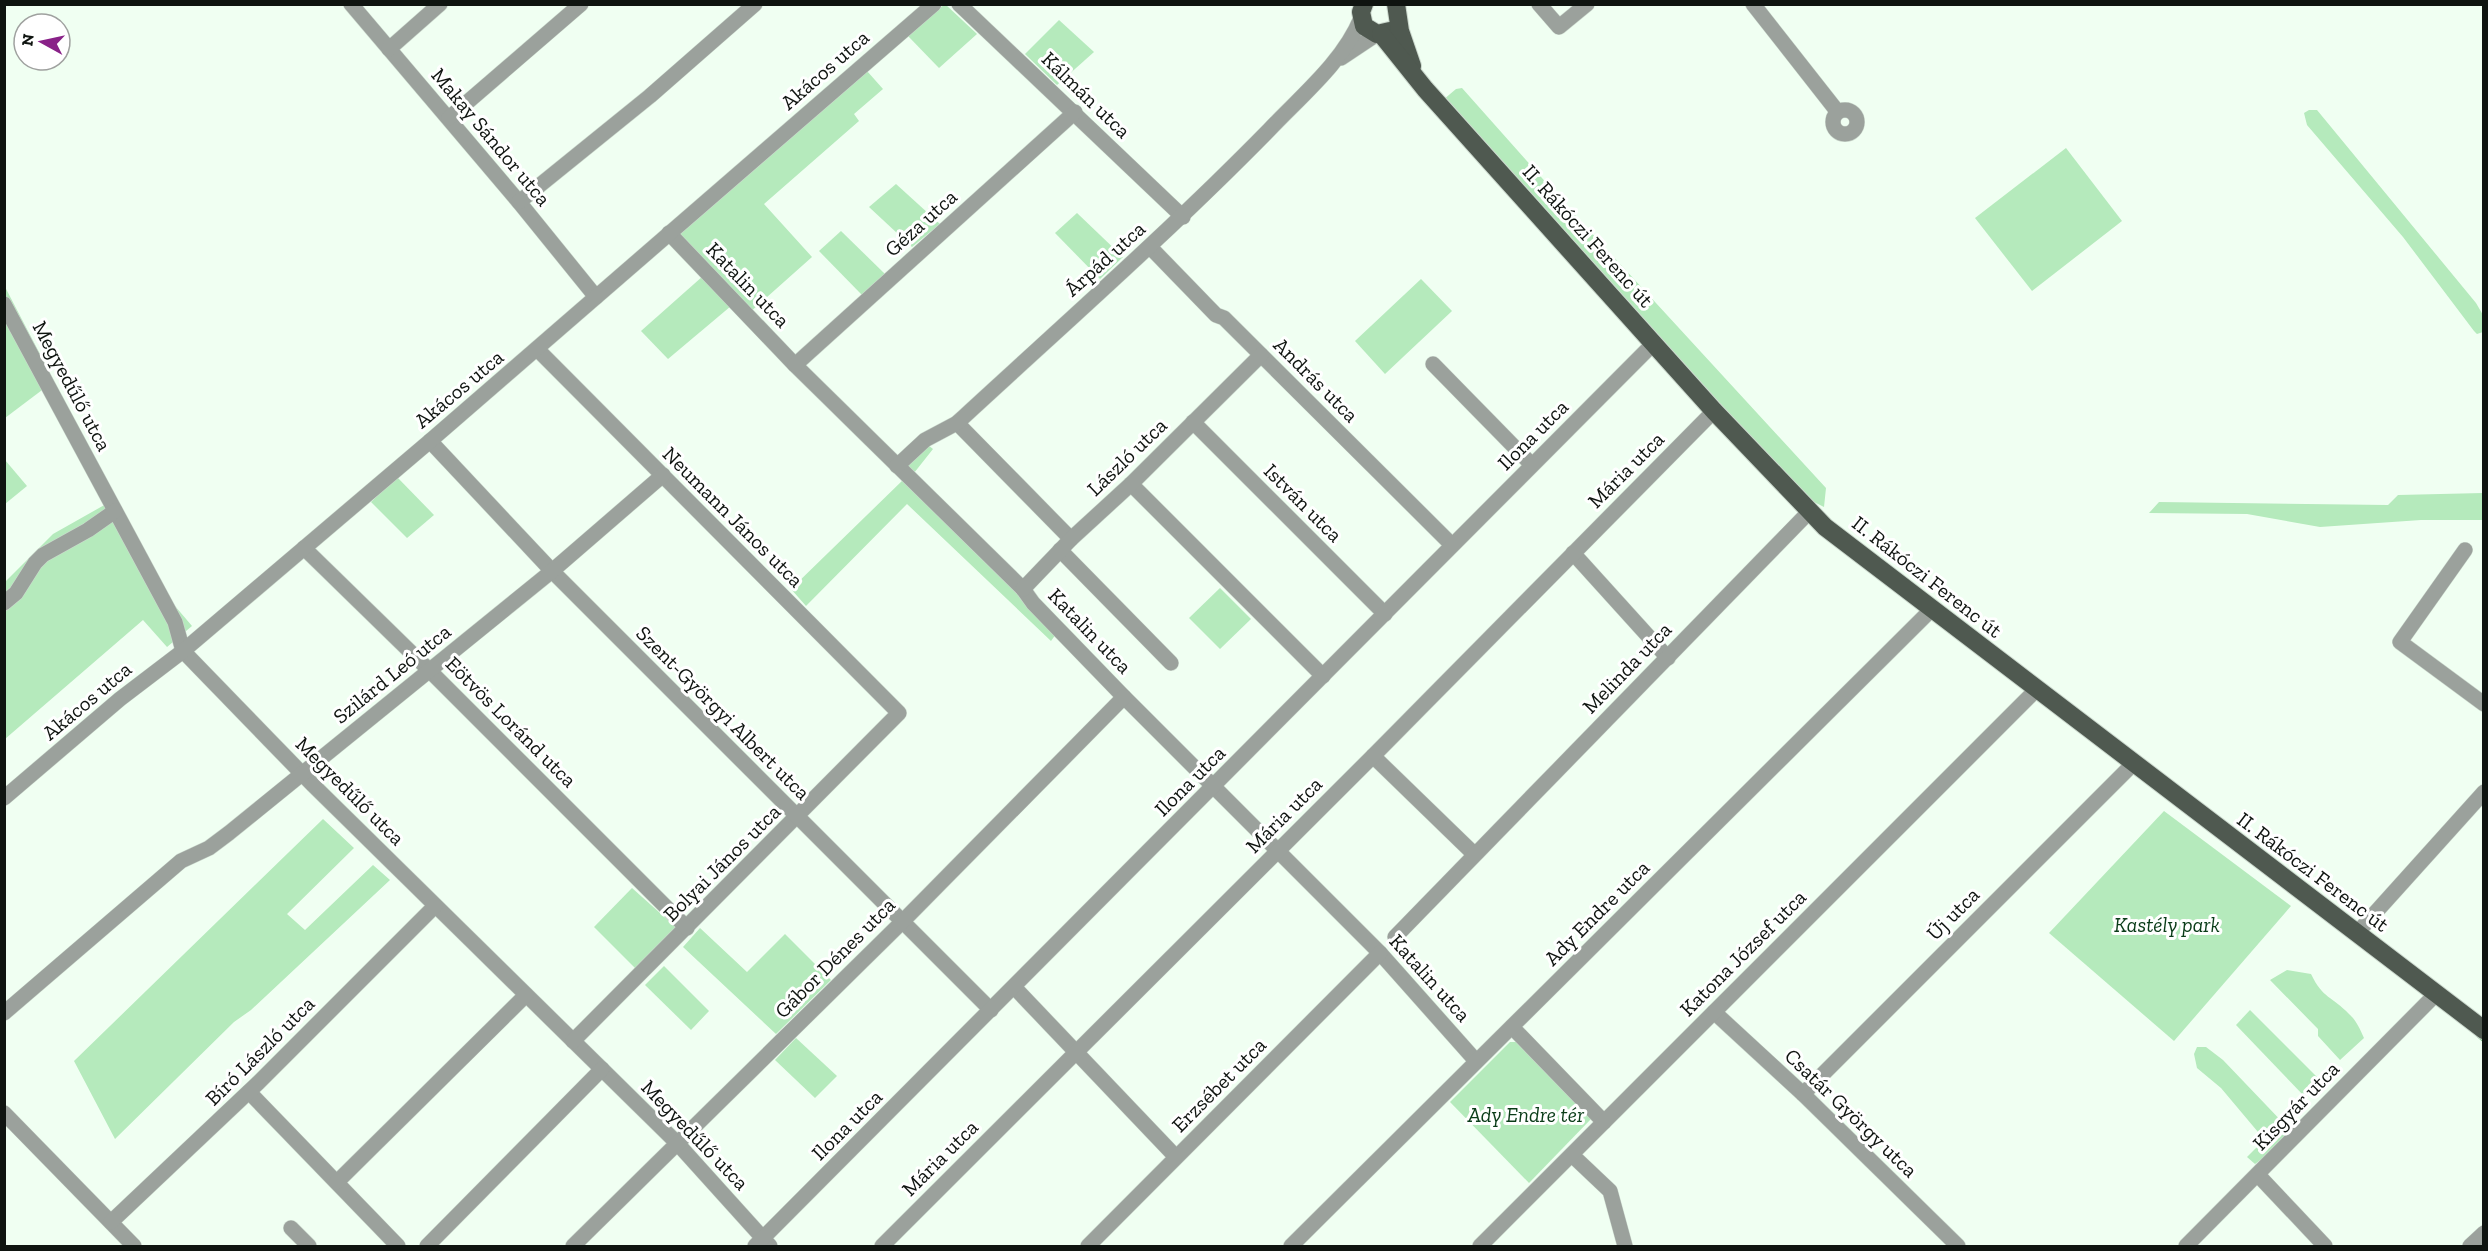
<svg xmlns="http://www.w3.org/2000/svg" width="2488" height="1251" font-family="'Zilla Slab',serif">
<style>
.green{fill:#b5eabc}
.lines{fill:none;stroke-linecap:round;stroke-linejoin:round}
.stream{stroke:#7cbe86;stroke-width:3}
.minor-casing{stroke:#ccd9ce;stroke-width:16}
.major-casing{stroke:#ccd9ce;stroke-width:20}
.minor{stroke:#9ba19c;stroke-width:15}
.major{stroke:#4f5950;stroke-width:18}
.labels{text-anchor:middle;stroke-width:6;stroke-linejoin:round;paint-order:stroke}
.street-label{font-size:21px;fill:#0f1410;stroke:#fff}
.park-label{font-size:21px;font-style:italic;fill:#0a3c18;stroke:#fff}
</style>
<rect width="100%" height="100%" fill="#f0fff2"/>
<g class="green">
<polygon points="945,4 977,34 939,68 907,35"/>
<polygon points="1059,20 1094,52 1057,85 1025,54"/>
<polygon points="867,71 883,89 854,114 859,121 764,204 812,257 749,313 677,232"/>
<polygon points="1462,88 1565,204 1826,488 1824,507 1810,500 1660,341 1443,100 1456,89"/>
<polygon points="2309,110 2317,110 2476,303 2483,315 2483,332 2477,334 2474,331 2403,237 2307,125 2304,113"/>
<polygon points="2066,148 2122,221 2032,291 1975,218"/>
<polygon points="896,184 940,224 912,247 869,207"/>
<polygon points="1077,213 1123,257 1100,279 1055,233"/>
<polygon points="841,231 885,274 862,295 819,251"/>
<polygon points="703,276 731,306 668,359 641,331"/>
<polygon points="1421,279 1452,311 1385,374 1355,341"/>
<polygon points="4,285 54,381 5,418 4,418"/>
<polygon points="928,445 933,449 914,473 1056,634 1051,641 907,504 806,606 791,589 904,479 904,470"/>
<polygon points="5,460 27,486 5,504 4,504"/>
<polygon points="397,477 434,515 407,538 371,502"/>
<polygon points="2483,493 2483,520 2421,520 2320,527 2247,514 2149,513 2159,502 2388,505 2398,495"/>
<polygon points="115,499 175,606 192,626 167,647 143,620 5,739 5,582 53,534"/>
<polygon points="1220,588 1251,619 1220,649 1189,618"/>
<polygon points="2164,811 2291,906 2174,1041 2049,933"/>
<polygon points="323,819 354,848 287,914 305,930 373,865 390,880 251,1010 234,1022 115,1139 74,1061"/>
<polygon points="632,888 679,930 638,971 594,927"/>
<polygon points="700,928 747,972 785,934 831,980 776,1034 683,947"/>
<polygon points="664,966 709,1011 691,1030 645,985"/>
<path d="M 2287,970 L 2311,974 C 2323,999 2332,996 2349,1014 C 2356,1020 2360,1029 2364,1038 L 2340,1060 L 2318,1036 L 2318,1029 L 2270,980 Z"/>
<polygon points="2250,1010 2322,1082 2305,1097 2236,1025"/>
<polygon points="796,1038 837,1076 815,1098 775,1060"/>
<polygon points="1510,1042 1518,1042 1592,1118 1529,1183 1450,1102"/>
<path d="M 2197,1047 L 2206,1047 L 2223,1060 L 2288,1128 C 2283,1146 2269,1154 2255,1164 L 2247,1157 L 2265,1139 L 2271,1130 L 2267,1128 L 2263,1132 L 2258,1132 L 2221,1088 L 2197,1068 L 2194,1054 Z"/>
</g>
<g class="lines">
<polyline class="stream" points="2477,1035 2484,1041"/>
<g class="minor-casing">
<g id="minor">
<polyline points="351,4 519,202 596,297"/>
<polyline points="959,4 1183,217"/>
<polyline points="1539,4 1559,27 1587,4"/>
<polyline points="1753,4 1837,111"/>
<polyline points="389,49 440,4"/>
<polyline points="1341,58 1377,34"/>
<circle cx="1845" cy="122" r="12"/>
<polyline points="449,118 581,4"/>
<polyline points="519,202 650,96 755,4"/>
<polyline points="669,233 795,365 1023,589 1033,603 1124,697 1380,953 1476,1061"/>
<polyline points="1150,247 1216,315 1224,318 1452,545"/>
<polyline points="4,304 175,622 183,651 313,785 677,1143 770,1246"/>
<polyline points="537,349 899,713 573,1041"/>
<polyline points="1433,364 1532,465"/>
<polyline points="795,365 1075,112"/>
<polyline points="1193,422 1385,614"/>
<polyline points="957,423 1071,539"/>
<polyline points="430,441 552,571 991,1010"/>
<path d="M 897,466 L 925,440 L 957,423 C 1062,326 1169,232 1269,130 C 1301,96 1343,62 1361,18"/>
<polyline points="1131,484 1323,676"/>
<polyline points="304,548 429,670 687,928"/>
<polyline points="1060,550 1171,663"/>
<polyline points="2465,550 2400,642 2484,704"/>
<polyline points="1573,553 1668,658"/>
<polyline points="1023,589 1071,539 1131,484 1261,355"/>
<polyline points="4,603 16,593 35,563 43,555 88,530 115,511"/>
<polyline points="1373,756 1474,854"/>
<polyline points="4,798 120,699 183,651 430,441 934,4"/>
<polyline points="2357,933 2484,792"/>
<polyline points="1395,937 1810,511"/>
<polyline points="1014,987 1176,1157"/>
<polyline points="1714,1012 1803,1094 1958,1246"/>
<polyline points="4,1013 181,861 209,848 229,833 552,571 663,475"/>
<polyline points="1512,1027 1604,1122"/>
<polyline points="249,1092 398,1246"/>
<polyline points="1803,1094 2134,763"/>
<polyline points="4,1113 134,1246"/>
<polyline points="1572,1155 1610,1191 1625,1246"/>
<polyline points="2258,1175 2325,1246"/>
<polyline points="337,1182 526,995"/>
<polyline points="111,1222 258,1083 435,906"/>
<polyline points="291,1228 309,1246"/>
<polyline points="427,1246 602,1069"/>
<polyline points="573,1246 901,923 1124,697"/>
<polyline points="755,1246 1654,343"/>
<polyline points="882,1246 1373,756 1714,411"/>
<polyline points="1088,1246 1380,953"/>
<polyline points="1291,1246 1932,609"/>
<polyline points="1480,1246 2036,690"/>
<polyline points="2186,1246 2436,994"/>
<polyline points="2470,1246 2484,1233"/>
</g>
</g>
<g class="major-casing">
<g id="major">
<polyline points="1364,4 1361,12 1364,26 1377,34 1390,31"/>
<polyline points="1396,4 1400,31 1412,66"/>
<polyline points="1381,34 1425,89 1714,411 1825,527 2484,1030"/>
</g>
</g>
<use href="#minor" class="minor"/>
<use href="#major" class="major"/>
</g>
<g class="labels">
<g class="street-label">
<text transform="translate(825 70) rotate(-41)" y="7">Akácos utca</text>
<text transform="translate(1086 95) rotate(44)" y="7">Kálmán utca</text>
<text transform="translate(491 137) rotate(50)" y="7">Makay Sándor utca</text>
<text transform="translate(921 223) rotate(-42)" y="7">Géza utca</text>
<text transform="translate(1588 236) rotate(48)" y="7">II. Rákóczi Ferenc út</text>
<text transform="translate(1105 259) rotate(-42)" y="7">Árpád utca</text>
<text transform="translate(748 285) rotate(46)" y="7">Katalin utca</text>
<text transform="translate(1316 380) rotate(45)" y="7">András utca</text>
<text transform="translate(72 386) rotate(62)" y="7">Megyedűlő utca</text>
<text transform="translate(459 389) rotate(-40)" y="7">Akácos utca</text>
<text transform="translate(1533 435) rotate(-45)" y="7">Ilona utca</text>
<text transform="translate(1127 457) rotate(-44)" y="7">László utca</text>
<text transform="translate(1626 470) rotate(-45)" y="7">Mária utca</text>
<text transform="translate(1303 503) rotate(45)" y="7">István utca</text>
<text transform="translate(733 517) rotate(45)" y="7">Neumann János utca</text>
<text transform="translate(1927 577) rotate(38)" y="7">II. Rákóczi Ferenc út</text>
<text transform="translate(1090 631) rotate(46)" y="7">Katalin utca</text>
<text transform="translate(1627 668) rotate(-46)" y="7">Melinda utca</text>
<text transform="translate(392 674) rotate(-39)" y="7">Szilárd Leó utca</text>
<text transform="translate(87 701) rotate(-40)" y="7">Akácos utca</text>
<text transform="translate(723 713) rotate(45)" y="7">Szent-Györgyi Albert utca</text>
<text transform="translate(511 722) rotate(45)" y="7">Eötvös Loránd utca</text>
<text transform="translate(1190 781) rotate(-45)" y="7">Ilona utca</text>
<text transform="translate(350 791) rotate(45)" y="7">Megyedűlő utca</text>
<text transform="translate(1284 815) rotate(-45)" y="7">Mária utca</text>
<text transform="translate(722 863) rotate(-45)" y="7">Bolyai János utca</text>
<text transform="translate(2313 872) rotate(37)" y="7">II. Rákóczi Ferenc út</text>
<text transform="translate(1597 913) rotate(-45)" y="7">Ady Endre utca</text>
<text transform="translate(1953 914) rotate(-45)" y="7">Új utca</text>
<text transform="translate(1743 953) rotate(-45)" y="7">Katona József utca</text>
<text transform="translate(835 958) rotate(-45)" y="7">Gábor Dénes utca</text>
<text transform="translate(1430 978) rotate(48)" y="7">Katalin utca</text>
<text transform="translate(260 1051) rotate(-45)" y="7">Bíró László utca</text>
<text transform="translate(1219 1085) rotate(-45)" y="7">Erzsébet utca</text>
<text transform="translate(2296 1106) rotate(-46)" y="7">Kisgyár utca</text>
<text transform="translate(1851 1113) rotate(44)" y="7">Csatár György utca</text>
<text transform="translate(847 1125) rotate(-45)" y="7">Ilona utca</text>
<text transform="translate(695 1135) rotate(46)" y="7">Megyedűlő utca</text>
<text transform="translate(940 1158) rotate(-45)" y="7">Mária utca</text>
</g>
<g class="park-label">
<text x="2167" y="932">Kastély park</text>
<text x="1526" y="1122">Ady Endre tér</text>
</g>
</g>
<rect width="2488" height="1251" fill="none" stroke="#0f1410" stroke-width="12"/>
<g transform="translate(42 42) rotate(278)"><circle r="28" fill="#ffffff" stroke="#9fa19f" stroke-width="1.5"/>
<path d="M0-4.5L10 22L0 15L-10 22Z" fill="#892188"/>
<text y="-9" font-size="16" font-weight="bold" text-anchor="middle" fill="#0f1410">N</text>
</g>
</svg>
